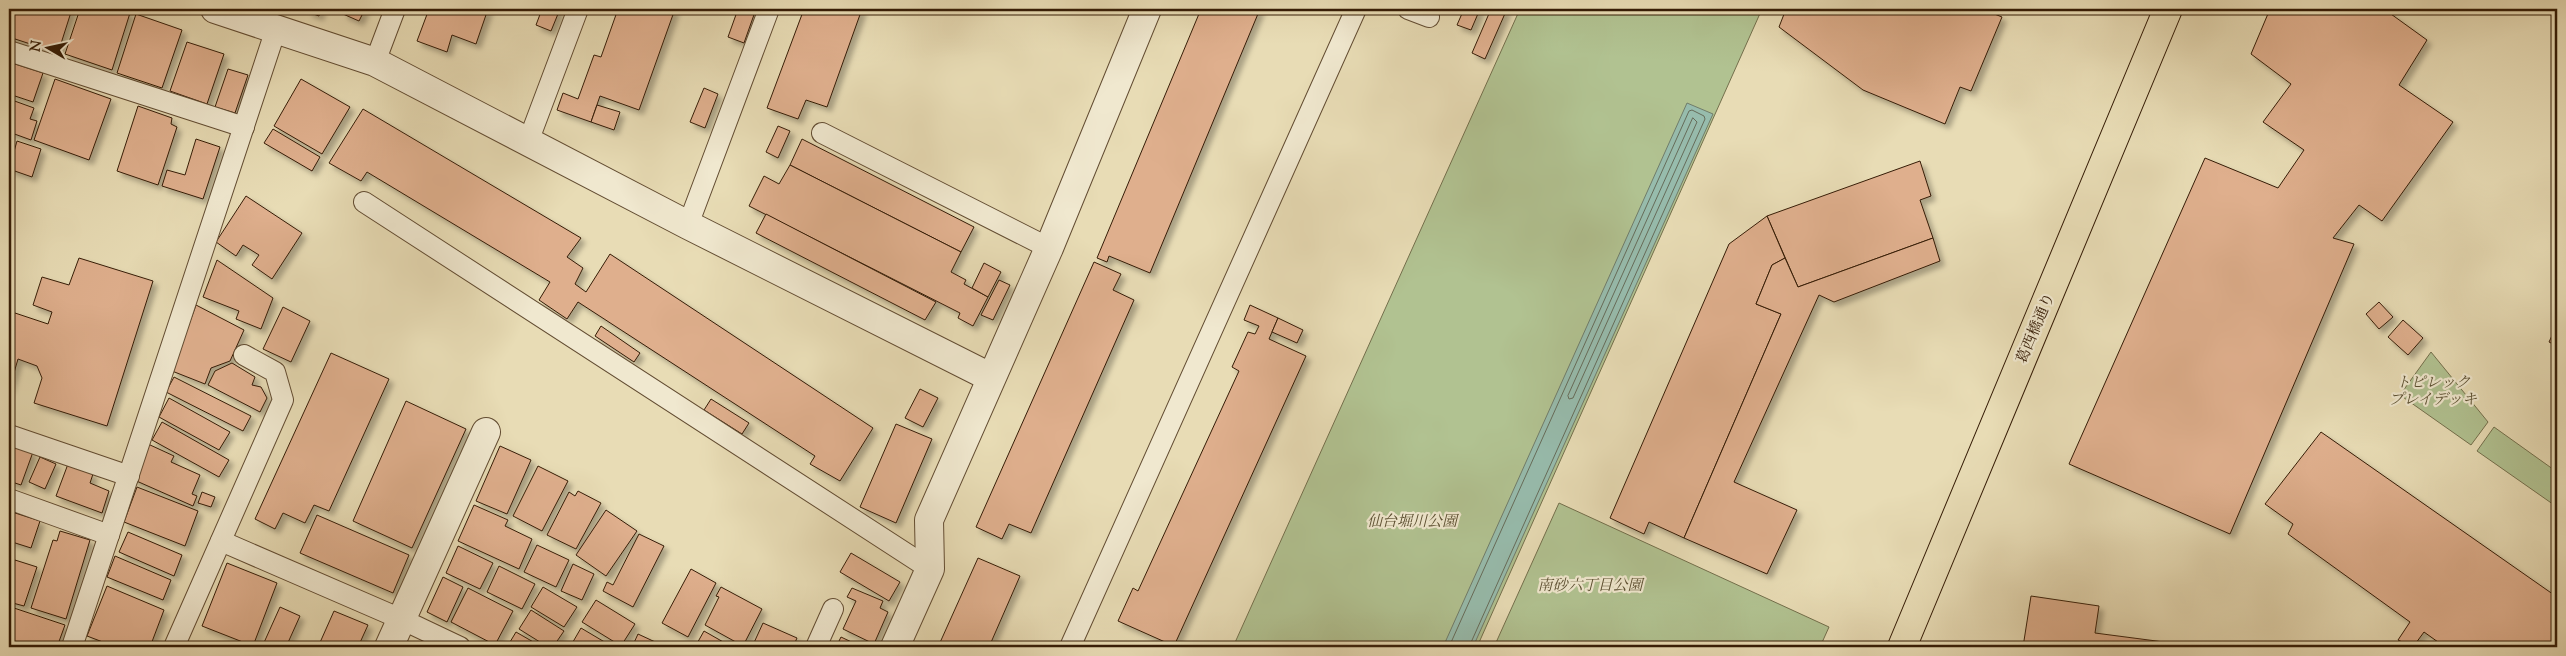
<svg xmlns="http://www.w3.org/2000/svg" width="2566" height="656" font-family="'Sorts Mill Goudy','Noto Serif JP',serif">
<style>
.green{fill:#b1c291;stroke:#736f4c}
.water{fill:#97bcad;stroke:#707c6a}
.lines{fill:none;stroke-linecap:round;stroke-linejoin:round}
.shore{stroke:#666c5a;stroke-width:1}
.building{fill:#dfaf8d;stroke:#351c06;filter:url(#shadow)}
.lane-casing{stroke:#624c32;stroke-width:22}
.street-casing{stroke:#624c32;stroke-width:30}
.primary-casing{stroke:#351c06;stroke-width:30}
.lane{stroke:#f0e8cf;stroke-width:20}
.street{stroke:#f0e8cf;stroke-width:28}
.primary{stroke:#e8dcb5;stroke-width:28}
.labels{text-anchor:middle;stroke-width:4.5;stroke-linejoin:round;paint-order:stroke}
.street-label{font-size:15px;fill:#351c06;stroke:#f0e8cf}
.park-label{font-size:15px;font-style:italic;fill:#5a4e30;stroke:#f0e8cf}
</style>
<defs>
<filter id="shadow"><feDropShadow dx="4.5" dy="4.5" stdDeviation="2.5" flood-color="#0004"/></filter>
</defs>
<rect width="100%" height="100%" fill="#e8dcb5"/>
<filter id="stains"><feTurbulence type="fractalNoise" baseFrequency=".004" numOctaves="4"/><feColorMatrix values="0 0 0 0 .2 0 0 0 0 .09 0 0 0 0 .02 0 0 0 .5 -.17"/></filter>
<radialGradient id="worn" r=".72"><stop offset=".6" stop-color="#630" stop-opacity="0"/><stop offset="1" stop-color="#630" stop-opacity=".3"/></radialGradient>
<g class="green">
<polygon points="1520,9 1762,9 1477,647 1233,647"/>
<polygon points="2431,352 2488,422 2471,445 2400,395"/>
<polygon points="2494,427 2557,472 2557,507 2477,451"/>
<polygon points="1559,503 1829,627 1820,647 1494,647"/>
</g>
<polygon class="water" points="1687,103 1713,114 1473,647 1443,647"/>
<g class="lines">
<g class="shore">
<polygon points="1693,118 1697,122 1573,398 1569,399 1568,396"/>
<polyline points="1449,647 1689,111 1692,110 1704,116 1705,119 1469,647"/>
</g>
</g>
<g class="building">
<polygon points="9,9 72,9 58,53 9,37"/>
<polygon points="80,9 121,9 130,13 112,70 65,54"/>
<polygon points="309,9 321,9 319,16 308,12"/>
<polygon points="345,9 365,9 359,21 343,14"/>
<polygon points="429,9 488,9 476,44 452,35 447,52 417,41"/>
<polygon points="542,9 560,9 551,31 536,25"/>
<polygon points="618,9 675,9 639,110 600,96 591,122 557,110 563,93 578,99 594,55 601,57"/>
<polygon points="738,9 756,9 744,43 728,37"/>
<polygon points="804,9 862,9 827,107 806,100 798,119 767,108"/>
<polygon points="1201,9 1260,9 1150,273 1109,256 1107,262 1097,258"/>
<polygon points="1464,9 1480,9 1471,30 1457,25"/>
<polygon points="1491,9 1507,9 1485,59 1472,53"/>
<polygon points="1786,9 1982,9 2002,17 1971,91 1960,87 1945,124 1863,90 1779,27"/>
<polygon points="2270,9 2384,9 2427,40 2399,85 2453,122 2382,221 2359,205 2333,238 2354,244 2230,534 2069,464 2205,158 2278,188 2304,150 2263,122 2291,84 2251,54"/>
<polygon points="136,14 182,30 162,88 117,73"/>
<polygon points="187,42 224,54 207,104 170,91"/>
<polygon points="9,62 43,73 33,102 9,94"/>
<polygon points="228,69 248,75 235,113 215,107"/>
<polygon points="55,79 111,99 89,160 34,140"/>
<polygon points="301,79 350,107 322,154 274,126"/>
<polygon points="704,88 718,94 705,128 690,122"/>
<polygon points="9,99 34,108 30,119 37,121 31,140 9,132"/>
<polygon points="597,105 620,112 614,130 591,122"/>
<polygon points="138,106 172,118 171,124 177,127 158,185 117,171"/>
<polygon points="363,109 581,238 567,257 583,268 575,284 586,292 610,254 873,428 840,481 810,464 815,456 578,302 567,319 539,300 550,282 367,172 361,181 329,163"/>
<polygon points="778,126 790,131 778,158 766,152"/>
<polygon points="273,129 320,157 312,171 264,143"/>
<polygon points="196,139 220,147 203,199 162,186 167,170 185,175"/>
<polygon points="802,139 974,227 961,252 790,165"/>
<polygon points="17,141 41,149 32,177 9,169"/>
<polygon points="1920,161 1931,196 1920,200 1933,238 1798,287 1767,216"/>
<polygon points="790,165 961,252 951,272 966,280 964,284 988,297 973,326 958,318 960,313 749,206 764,176 779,184"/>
<polygon points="246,196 302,233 272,279 252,265 259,255 243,245 236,256 216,242"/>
<polygon points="766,214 936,302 925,320 756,233"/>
<polygon points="1767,216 1785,258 1772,265 1756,304 1781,314 1684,538 1649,522 1644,534 1610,518 1729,244"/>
<polygon points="1933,238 1940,261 1834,302 1819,295 1734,482 1797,510 1767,574 1684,538 1781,314 1756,304 1772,265 1785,258 1798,287"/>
<polygon points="79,258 153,281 107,426 34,403 42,378 37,366 18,359 9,390 9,311 48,324 52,312 33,305 42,277 69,285"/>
<polygon points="217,260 273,298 261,329 236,319 239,311 203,297"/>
<polygon points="1094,262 1121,274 1113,290 1134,300 1031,533 1009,524 1002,539 976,527"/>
<polygon points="984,263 1001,272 988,297 972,288"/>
<polygon points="999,280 1010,285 993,320 981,315"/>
<polygon points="2379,302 2393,317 2379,329 2366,314"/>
<polygon points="196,305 244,330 230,361 211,368 205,384 172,371"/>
<polygon points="1250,305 1278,318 1269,339 1306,356 1174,646 1118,621 1133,588 1138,591 1239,371 1232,367 1248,332 1255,334 1259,326 1244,320"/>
<polygon points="283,307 310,321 291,362 263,349"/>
<polygon points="1278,318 1303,330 1297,343 1272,332"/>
<polygon points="2403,320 2423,338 2408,355 2388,337"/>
<polygon points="2557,325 2557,346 2549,342"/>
<polygon points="601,326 640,353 634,362 595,336"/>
<polygon points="331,353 389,379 329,511 314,505 305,523 283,513 275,529 255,519"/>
<polygon points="232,363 255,377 252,385 261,387 267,398 260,412 208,385 215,371"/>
<polygon points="174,377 251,416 243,431 166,392"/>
<polygon points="920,389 938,398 923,427 905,418"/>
<polygon points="169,398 230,432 219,450 159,417"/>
<polygon points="711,399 749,423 742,434 704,410"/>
<polygon points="406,401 466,429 412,548 353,521"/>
<polygon points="162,422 229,460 219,477 152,440"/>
<polygon points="896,424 932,439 896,523 860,507"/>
<polygon points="2321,432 2557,597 2557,647 2445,647 2424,632 2413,647 2398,640 2410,622 2288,534 2293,524 2265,504"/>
<polygon points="9,444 33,452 21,485 9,481"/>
<polygon points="148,444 174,456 171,462 200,475 192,494 197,496 193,506 132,479"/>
<polygon points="500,446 531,460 507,514 476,501"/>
<polygon points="40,457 56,464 45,489 29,482"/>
<polygon points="68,464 93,474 90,483 109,491 102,513 56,496"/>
<polygon points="538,466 568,481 542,531 513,516"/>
<polygon points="137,487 198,511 185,546 124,522"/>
<polygon points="578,491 601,503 576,549 547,535 569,492 575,496"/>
<polygon points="202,492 215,497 211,507 198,503"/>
<polygon points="474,505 508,520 505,526 532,539 519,569 458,541"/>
<polygon points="606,510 637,531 606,576 576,555"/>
<polygon points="9,511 40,521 31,548 9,541"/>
<polygon points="317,515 409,555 393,593 300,553"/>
<polygon points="60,531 90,540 66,619 31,608 53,540 57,541"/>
<polygon points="128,532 182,555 174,576 119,552"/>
<polygon points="639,534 664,546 633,607 603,591 607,582 613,585"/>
<polygon points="537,545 569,560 556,587 524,572"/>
<polygon points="458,546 493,563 480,589 446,573"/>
<polygon points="851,553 900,582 889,601 840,572"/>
<polygon points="115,556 171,580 163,600 107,577"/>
<polygon points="978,558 1020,576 989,647 938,647"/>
<polygon points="15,560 37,567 24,606 9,602 9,581"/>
<polygon points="227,563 277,583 253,646 202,626"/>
<polygon points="573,564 594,574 582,600 561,591"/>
<polygon points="499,566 535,584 522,609 487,592"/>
<polygon points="691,569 716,583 688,637 662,623"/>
<polygon points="443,577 463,587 447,622 427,612"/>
<polygon points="107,586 164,610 150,647 116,647 87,636"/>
<polygon points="543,587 577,607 564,627 531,607"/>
<polygon points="721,587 762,609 743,646 705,625 719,597 716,596"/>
<polygon points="468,588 513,611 495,645 451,622"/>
<polygon points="852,588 883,601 880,608 888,612 874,644 843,629 856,601 847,597"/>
<polygon points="2031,596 2099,606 2095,633 2164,642 2163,647 2023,647"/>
<polygon points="596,600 635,624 621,646 582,622"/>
<polygon points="280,607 300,616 286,647 262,647"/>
<polygon points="14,608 65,625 57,647 9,647 9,623"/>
<polygon points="531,610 564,631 553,647 548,647 519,629"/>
<polygon points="334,611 368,625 358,647 318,647"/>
<polygon points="763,623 797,638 793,647 752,647"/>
<polygon points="581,628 613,647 570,647"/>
<polygon points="704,631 732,647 695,647"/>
<polygon points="516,632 542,647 507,647"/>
<polygon points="638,634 666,647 632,647"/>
<polygon points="841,637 862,647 836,647"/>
</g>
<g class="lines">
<g class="lane-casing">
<g id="lane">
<polyline points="1408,9 1429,17"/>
<polyline points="9,51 244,127"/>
<polyline points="375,62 395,9"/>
<polyline points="822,133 1049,248"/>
<polyline points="528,142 578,9"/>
<polyline points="364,202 930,569"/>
<polyline points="688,225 769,9"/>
<polyline points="9,435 129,476"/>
<polyline points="9,499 109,535"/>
<polyline points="221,541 401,619 460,647"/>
<polyline points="72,647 276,29"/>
<polyline points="174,647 283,400 275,372 244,355"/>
<polyline points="816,647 833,609"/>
<polyline points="1070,647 1356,9"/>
</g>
</g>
<g class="street-casing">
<g id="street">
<polyline points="215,9 375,62 688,225 990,377"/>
<polyline points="389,647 486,432"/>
<polyline points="895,647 930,569 929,520 1049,248 1147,9"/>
</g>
</g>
<g class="primary-casing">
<polyline id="primary" points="1902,647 2168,9"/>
</g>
<use href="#lane" class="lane"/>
<use href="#street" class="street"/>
<use href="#primary" class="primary"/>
</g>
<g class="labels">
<g class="street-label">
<text transform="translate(2035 328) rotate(-67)" y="5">葛西橋通り</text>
</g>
<g class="park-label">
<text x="2433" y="387">トピレック<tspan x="2433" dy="17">プレイデッキ</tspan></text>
<text x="1412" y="526">仙台堀川公園</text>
<text x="1590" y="590">南砂六丁目公園</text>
</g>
</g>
<rect width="2566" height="656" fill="none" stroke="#e8dcb5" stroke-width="30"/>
<rect x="10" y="10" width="2546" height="636" fill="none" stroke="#351c06" stroke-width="2.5"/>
<rect x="15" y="15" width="2536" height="626" fill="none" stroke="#351c06"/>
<g transform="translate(48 48) rotate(279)" stroke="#f0e8cf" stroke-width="4" paint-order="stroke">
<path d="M0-4L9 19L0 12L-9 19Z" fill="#351c06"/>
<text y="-8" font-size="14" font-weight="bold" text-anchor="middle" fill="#351c06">N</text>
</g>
<rect width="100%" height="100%" filter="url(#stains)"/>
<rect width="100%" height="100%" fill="url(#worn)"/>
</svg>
